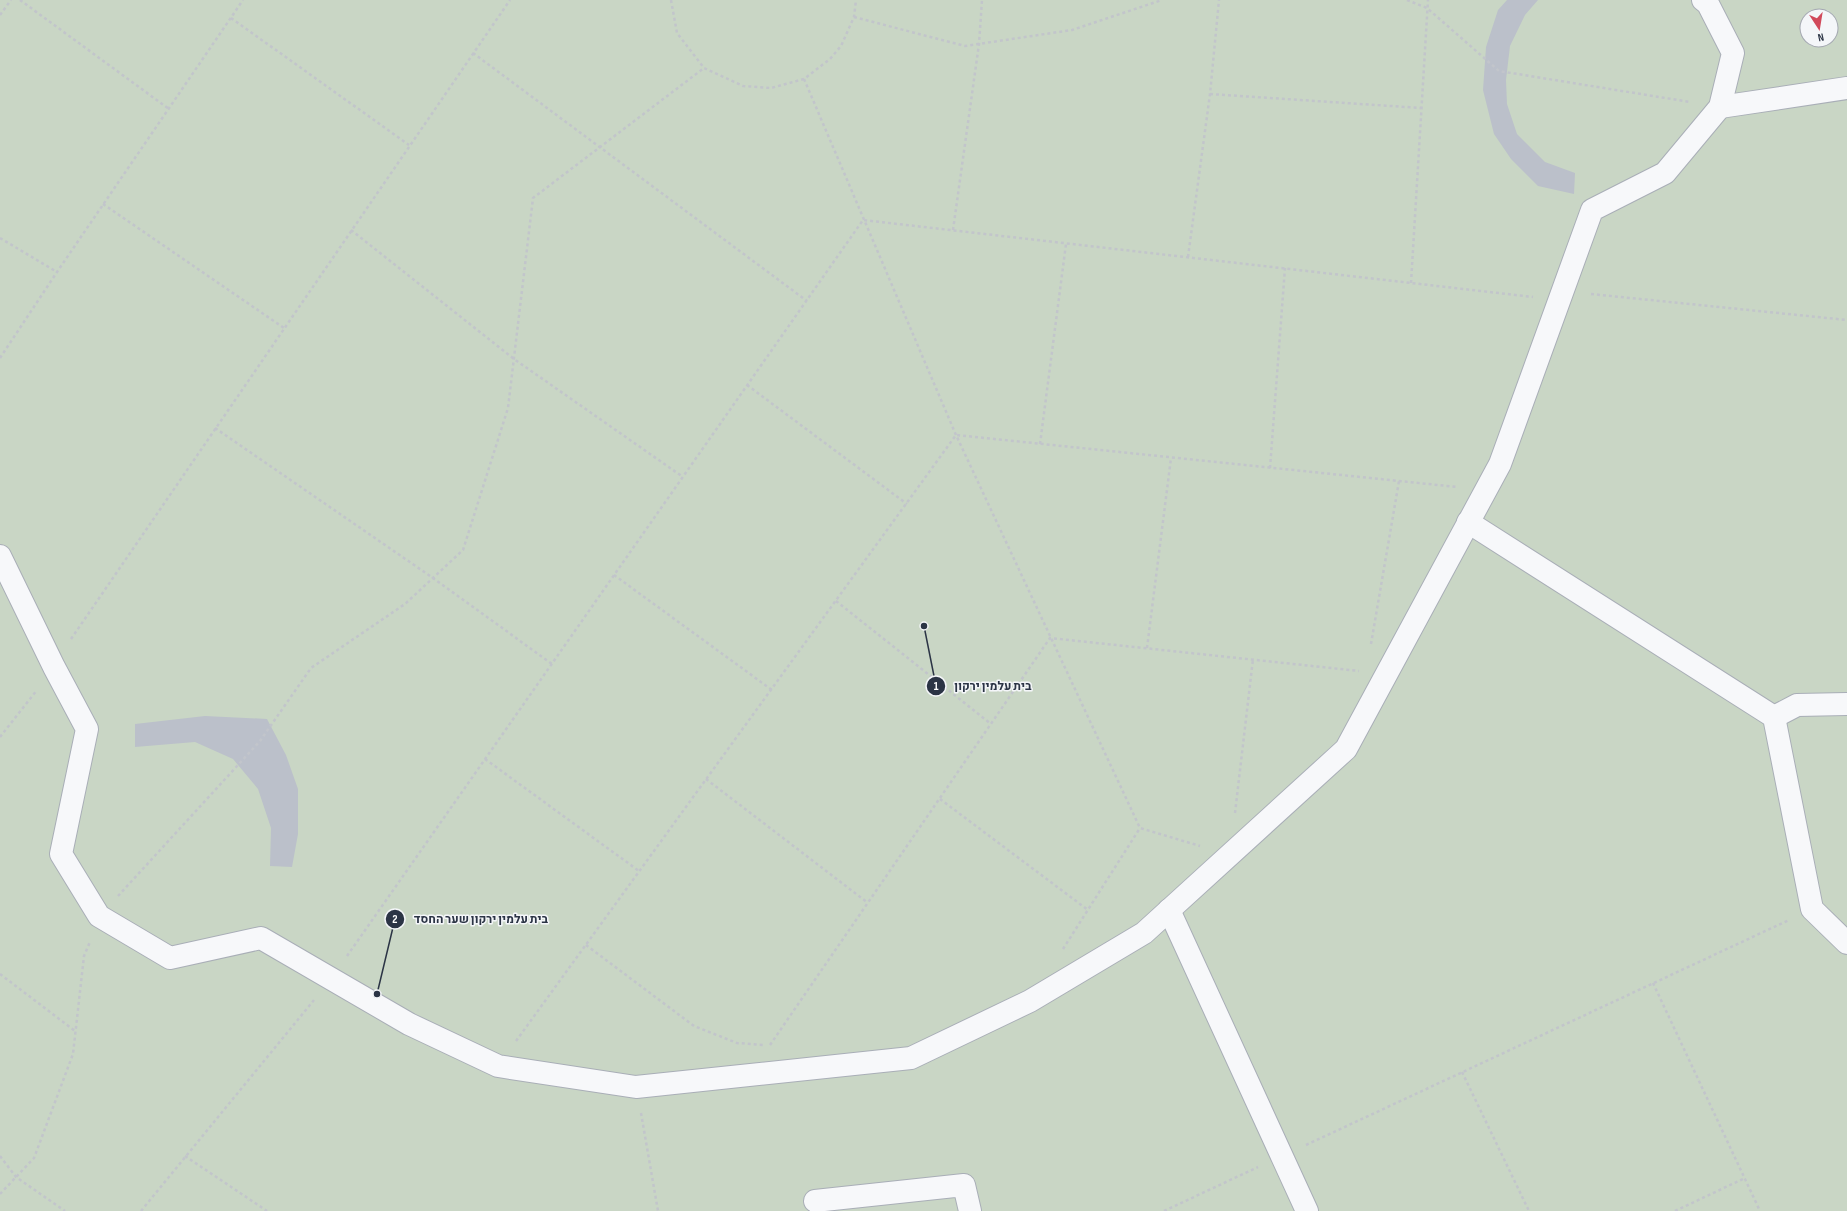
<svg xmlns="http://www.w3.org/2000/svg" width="1847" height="1211" font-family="'Sofia Sans Condensed',Heebo,sans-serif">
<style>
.green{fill:#c9d6c5;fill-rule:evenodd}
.building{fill:#bbc0ca}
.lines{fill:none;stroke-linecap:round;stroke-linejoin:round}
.minor-casing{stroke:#a9aeb7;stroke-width:24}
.path{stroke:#c2c5cb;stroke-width:2.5;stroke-dasharray:3 3;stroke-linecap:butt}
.minor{stroke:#f7f8fa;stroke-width:22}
.leader{fill:none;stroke:#2b3445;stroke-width:1.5}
.callout-dot{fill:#2b3445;stroke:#f4f6f9;stroke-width:1.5}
.mark-label{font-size:12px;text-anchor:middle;font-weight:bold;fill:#fff}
.callout-label{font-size:12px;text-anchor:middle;font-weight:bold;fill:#2b3445;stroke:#f4f6f9;stroke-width:3;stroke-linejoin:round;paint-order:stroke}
</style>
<rect width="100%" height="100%" fill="#e4e7ec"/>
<path class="green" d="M 0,0 L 1847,0 L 1847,1211 L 0,1211 ZM 1807,16 L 1831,16 L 1831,40 L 1807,40 Z"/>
<g class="building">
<polygon points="1507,0 1538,0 1525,15 1510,46 1506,80 1507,104 1517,134 1545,162 1575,173 1574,194 1538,186 1511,159 1494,134 1483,90 1486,47 1498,10"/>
<polygon points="205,716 267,719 286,755 298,789 298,834 292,867 270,866 271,828 258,789 233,759 195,742 135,747 135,724"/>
</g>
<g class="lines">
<g class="minor-casing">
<g id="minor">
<polyline points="1720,107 1847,88"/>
<polyline points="1468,522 1774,717 1812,909 1847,943"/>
<polyline points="0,556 54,667 87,729 61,854 99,916 170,958 261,938 409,1024 498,1066 636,1087 911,1058 1030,1001 1144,933 1346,749 1500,464 1592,210 1665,173 1720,107 1733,53 1708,4 1703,0"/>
<polyline points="1774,717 1797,705 1847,704"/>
<polyline points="1169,910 1307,1211"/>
<polyline points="815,1201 964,1185 970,1211"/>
</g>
</g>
<g class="path">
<polyline points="20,0 169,109"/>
<polyline points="671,0 677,33 704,68 743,86 771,88 804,79 830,59 841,46 854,17 856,0"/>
<polyline points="1407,0 1427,8 1499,71 1690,102"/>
<polyline points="0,15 11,0"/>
<polyline points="854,17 965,46 1072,30 1162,0"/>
<polyline points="231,18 409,145"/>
<polyline points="473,53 807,301"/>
<polyline points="804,79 956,435 1140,828 1200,846"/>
<polyline points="1210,94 1421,108"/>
<polyline points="103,204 284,328"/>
<polyline points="351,230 514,359 683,477"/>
<polyline points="953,230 979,44 982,0"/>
<polyline points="0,238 57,272"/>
<polyline points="1188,257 1210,94 1219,0"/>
<polyline points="1411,283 1428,0"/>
<polyline points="1591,294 1847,320"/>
<polyline points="0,358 57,272 243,0"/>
<polyline points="747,385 907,504"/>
<polyline points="215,428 433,578 552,664"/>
<polyline points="1040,444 1066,244"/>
<polyline points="1270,468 1285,268"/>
<polyline points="614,575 772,690"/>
<polyline points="836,601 991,724"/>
<polyline points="71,639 510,0"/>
<polyline points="1371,644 1399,481"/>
<polyline points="1147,648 1171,458"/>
<polyline points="0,737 37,690"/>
<polyline points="485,759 639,871"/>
<polyline points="706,779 868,903"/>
<polyline points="940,799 1088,910"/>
<polyline points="1235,813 1253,659"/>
<polyline points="118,896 260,741 311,668 405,604 463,550 508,408 533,198 704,68"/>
<polyline points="586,945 694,1026 737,1043 763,1045"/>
<polyline points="1063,949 1140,828"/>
<polyline points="347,956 863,220 1533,297"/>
<polyline points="0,974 75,1031"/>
<polyline points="1653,983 1760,1211"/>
<polyline points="516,1041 956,435 1457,487"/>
<polyline points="770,1045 1050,638 1359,671"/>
<polyline points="1462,1072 1529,1211"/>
<polyline points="641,1113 658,1211"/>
<polyline points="1306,1145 1789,920"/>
<polyline points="0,1156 16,1177 65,1211"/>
<polyline points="185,1156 267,1211"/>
<polyline points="0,1194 34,1158 73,1054 84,956 90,942"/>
<polyline points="141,1211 314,1000"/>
<polyline points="1164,1211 1258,1167"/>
<polyline points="1675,1211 1745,1178"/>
</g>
<use href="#minor" class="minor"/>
</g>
<path class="leader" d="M924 626L936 686M377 994L395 919"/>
<g class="callout-dot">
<circle cx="924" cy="626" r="4"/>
<circle cx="377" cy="994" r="4"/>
<circle cx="936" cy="686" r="10"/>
<circle cx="395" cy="919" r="10"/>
</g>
<g class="mark-label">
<text x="936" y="690">1</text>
<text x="395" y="923">2</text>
</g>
<g class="callout-label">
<text x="993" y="690">בית עלמין ירקון</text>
<text x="481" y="923">בית עלמין ירקון שער החסד</text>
</g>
<g transform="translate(1819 28) rotate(168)"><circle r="19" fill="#f4f6f9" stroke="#a4a8b1"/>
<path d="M0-3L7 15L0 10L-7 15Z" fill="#d1495b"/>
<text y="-6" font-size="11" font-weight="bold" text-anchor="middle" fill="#2b3445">N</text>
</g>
</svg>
